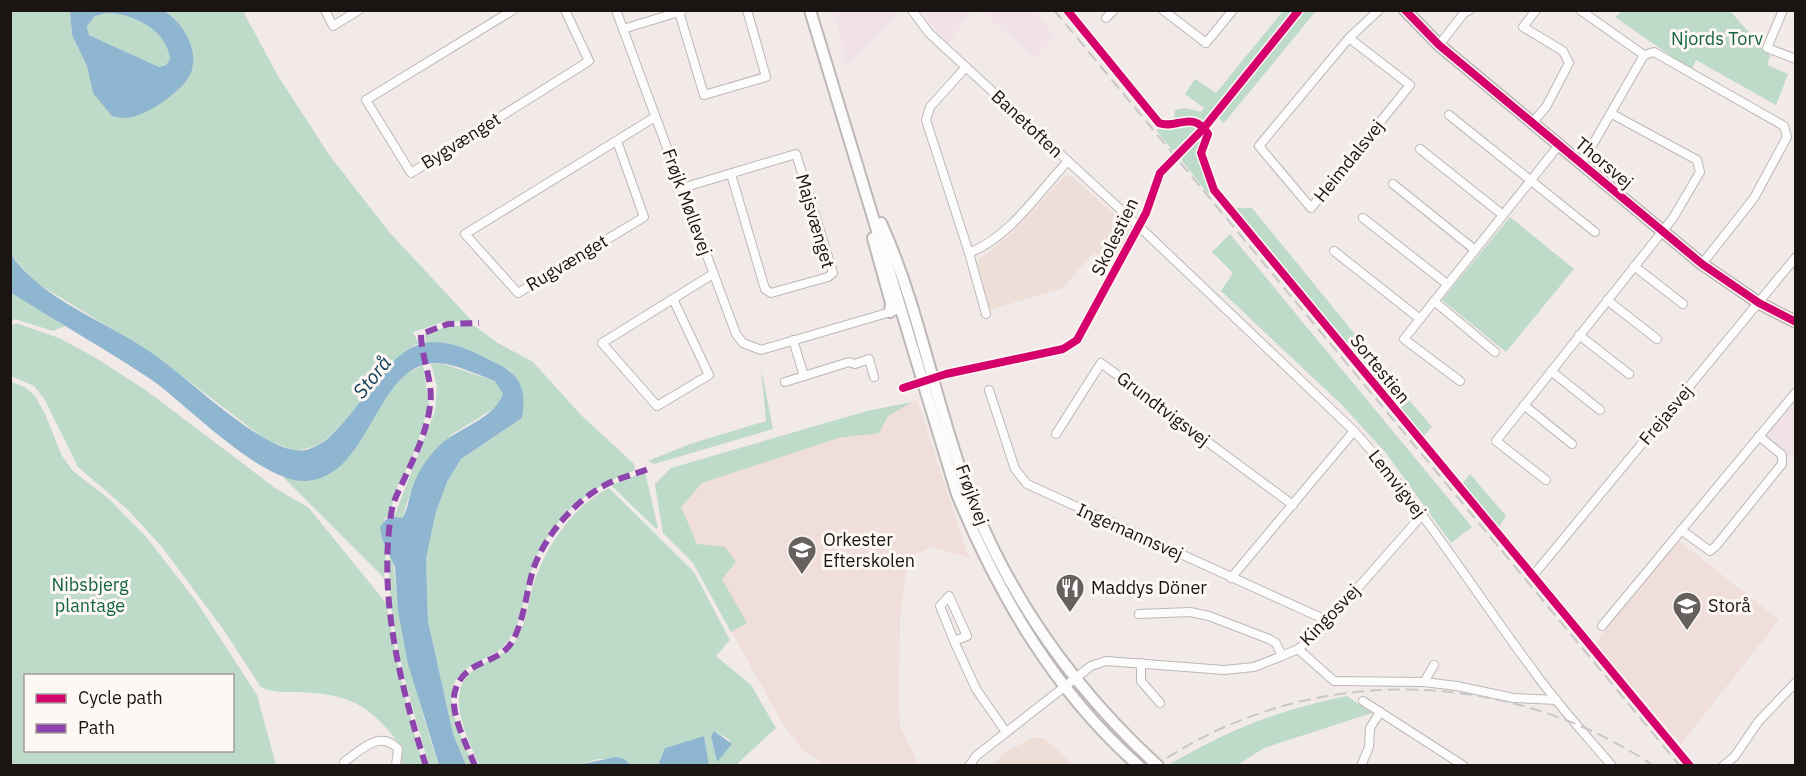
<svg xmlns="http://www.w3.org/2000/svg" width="1806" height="776" font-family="'IBM Plex Sans',sans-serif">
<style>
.commercial{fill:#f1e2e8}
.built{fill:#edded8}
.education{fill:#f0deda}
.green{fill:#bedac9;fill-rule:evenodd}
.water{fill:#8fb6d0;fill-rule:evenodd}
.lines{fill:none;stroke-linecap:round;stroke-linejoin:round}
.street-casing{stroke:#bdb7b5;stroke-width:10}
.secondary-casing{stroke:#bdb7b5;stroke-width:14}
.street{stroke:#fdfcfc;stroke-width:8}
.secondary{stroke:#fdfcfc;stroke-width:10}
.rail{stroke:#c9c7c7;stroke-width:2;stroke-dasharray:12 6;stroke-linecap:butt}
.quiet{stroke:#8e44ad;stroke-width:6;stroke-dasharray:12 6;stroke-linecap:butt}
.cycleway-casing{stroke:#fef8f5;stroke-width:11}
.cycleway{stroke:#d6006c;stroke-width:8}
.labels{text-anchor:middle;stroke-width:6;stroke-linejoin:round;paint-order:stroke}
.park-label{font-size:18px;fill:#146446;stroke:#fef8f5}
.street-label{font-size:18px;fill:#1a1513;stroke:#fef8f5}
.poi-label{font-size:18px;fill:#1a1513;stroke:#fef8f5;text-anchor:start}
.water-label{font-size:20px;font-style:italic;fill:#12405b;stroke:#fef8f5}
</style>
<rect width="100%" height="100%" fill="#f2eae8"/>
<g class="commercial">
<polygon points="833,10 901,10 901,11 846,65"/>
<polygon points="920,11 972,11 948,43"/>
<polygon points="982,11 1036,11 1054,37 1034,59"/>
<polygon points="1795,397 1795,462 1763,436"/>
</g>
<g class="built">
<polygon points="1070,175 1131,229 1114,268 1094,252 1063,288 989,310 978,265 979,260 1013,232 1065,176"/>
<polygon points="1032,738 1044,738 1074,765 992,765 1009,750"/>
</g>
<g class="education">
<polygon points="917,400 969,558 933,547 909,557 900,617 899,700 900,726 916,758 915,765 826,765 803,750 784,726 693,563 663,533 655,484"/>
<polygon points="1678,540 1779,620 1681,744 1595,644"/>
</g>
<g class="green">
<path d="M 10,11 L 70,11 L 72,35 L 87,66 L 93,93 L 193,67 C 190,43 186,23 164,11 L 243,11 L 278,76 L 330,156 L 390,233 L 472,321 L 443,322 L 413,332 L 419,344 L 414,345 L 380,376 L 341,427 L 317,446 L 295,451 L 266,440 L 152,353 L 35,282 L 11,255 Z"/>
<path d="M 1283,11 L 1296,11 L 1207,119 C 1195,122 1186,114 1174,119 L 1175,110 L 1185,108 L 1201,112 L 1204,108 L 1185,94 L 1195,79 L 1216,93 Z"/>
<polygon points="1303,11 1316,11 1224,123 1217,117"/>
<polygon points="1622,11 1730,11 1770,56 1767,65 1788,74 1776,105 1696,60 1691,70 1615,17"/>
<path d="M 106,13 C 134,13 167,30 170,59 L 166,65 L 159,67 L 89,35 L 87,26 L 95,16 Z"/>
<polygon points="1183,122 1201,127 1180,149 1172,150 1156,130"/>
<polygon points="1204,132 1198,157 1208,183 1209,195 1182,161 1183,154"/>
<polygon points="1234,208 1252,208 1376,360 1368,369"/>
<polygon points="1510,217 1574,269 1506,352 1442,300"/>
<polygon points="1230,234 1472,527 1451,543 1386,453 1341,404 1221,291 1233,273 1212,252"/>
<polygon points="10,291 13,294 65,326 53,331 15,319 11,322"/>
<path d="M 16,323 L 59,338 L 96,358 L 147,391 L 275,488 L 309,508 L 386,603 L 403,689 L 423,765 L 401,765 L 402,747 C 368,703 350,694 296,692 C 284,692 270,693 260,686 L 223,629 L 162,547 L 127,509 L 78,467 L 45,400 L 34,386 L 11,376 L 11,326 Z"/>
<path d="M 449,326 L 475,326 L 496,342 L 533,362 L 581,415 L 634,464 L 635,470 C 587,488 547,521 531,572 C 524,594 523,621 508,641 C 493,662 458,661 452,691 C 448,710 466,747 473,765 L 466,765 L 453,734 L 428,621 L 426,559 L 436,512 L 447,482 L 461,459 L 522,418 L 511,371 C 486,358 456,338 426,343 L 425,334 Z"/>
<polygon points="440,363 495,381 503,394 498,406 451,435 411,491 402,518 394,517 435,411 437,387 431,364"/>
<polygon points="423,365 429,405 413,456 396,489 389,516 385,518 382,539 386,548 384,578 283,477 305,481 406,374"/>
<polygon points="1381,367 1432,427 1423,437 1373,376"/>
<polygon points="761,368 773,429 654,464 648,461 690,444 766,421"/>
<path d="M 11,382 L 25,387 L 35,396 L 45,414 L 62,456 L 73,471 L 109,499 L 147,538 L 196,601 L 257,695 L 276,765 L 11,765 ZM 26,676 L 232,676 L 232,750 L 26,750 Z"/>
<polygon points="912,402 888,416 879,433 838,438 702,483 681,507 697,544 725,547 736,562 722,579 747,623 731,632 693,563 663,533 655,484 671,468 867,411"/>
<polygon points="645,472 658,528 656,529 611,485"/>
<polygon points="1470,474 1506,516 1498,529 1462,484"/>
<path d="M 609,488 L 694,572 L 730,640 L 716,656 L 751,685 L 776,728 L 736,765 L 709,765 L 704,736 L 665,748 L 658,765 L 631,765 L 624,759 L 598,759 L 577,765 L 479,765 C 470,743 455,715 460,691 C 466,662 501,663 516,640 C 528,621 528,599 535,579 C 548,544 574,505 609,488 ZM 714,731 L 730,740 L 717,762 L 711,736 Z"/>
<path d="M 390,552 C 397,572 395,591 399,612 C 408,663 422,716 439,765 L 429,765 C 410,698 385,623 390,552 Z"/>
<path d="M 1347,696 L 1372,713 L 1264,748 L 1237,765 L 1170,764 C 1231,729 1278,710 1347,696 Z"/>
</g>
<g class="water">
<path d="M 70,11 L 164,11 C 183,21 201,53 190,75 C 181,92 146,117 126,118 C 122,118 116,117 112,116 L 93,93 L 87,66 L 72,35 ZM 106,13 C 133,13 167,30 170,59 L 166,65 L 159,67 L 89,35 L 87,26 L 95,16 Z"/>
<path d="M 11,255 C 44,301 106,321 152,353 C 187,377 255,444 294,450 C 345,459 377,344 431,342 C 456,341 478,354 500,365 C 523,377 526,393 522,418 L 461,459 L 447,482 L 436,512 L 426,559 L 428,621 L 453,734 L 466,765 L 439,765 L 408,664 L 398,611 L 395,567 L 382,539 L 380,527 L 389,516 L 402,518 C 408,510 408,501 411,492 C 416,475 426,458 440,445 C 458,428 494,419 503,394 L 495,381 C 478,375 456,364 438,363 C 375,361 372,477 306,481 C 262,483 188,406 152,380 C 107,350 59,323 13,294 L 11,291 Z"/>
<polygon points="714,731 732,744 717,762 711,736"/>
<polygon points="704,736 709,765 658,765 665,748"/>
<polygon points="616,757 624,759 631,765 577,765"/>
</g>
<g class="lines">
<g class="street-casing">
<g id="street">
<polyline points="325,10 333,26 359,10"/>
<polyline points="513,10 366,100 411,173 589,61 565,10"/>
<polyline points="616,10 736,334 743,343 761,350 894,311"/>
<path d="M 912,10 L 929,33 L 1147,234 L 1354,431 C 1421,505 1474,591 1533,670 C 1557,704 1585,734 1612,766"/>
<polyline points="1163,10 1206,43 1233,10"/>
<polyline points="1580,10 1644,55 1581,165"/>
<polyline points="1783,10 1767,48 1796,59"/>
<polyline points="679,12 704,95 766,77 747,10"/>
<polyline points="1106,18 1114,10"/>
<polyline points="623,29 682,11"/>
<polyline points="1349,38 1410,85 1311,208 1259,146 1349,38 1379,10"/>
<polyline points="1439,45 1464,13 1470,10"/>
<polyline points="1644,55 1654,52 1784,126 1787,137 1754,198 1702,264"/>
<path d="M 966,67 L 930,107 L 926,120 L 969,253 C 1011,236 1037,194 1068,161"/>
<polyline points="1449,115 1595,232"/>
<polyline points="1532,123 1546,107 1569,63 1563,51 1523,27 1536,10"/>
<polyline points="617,141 644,217 518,293 465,234 655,117"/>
<polyline points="1420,149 1503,215"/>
<polyline points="1393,184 1475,250"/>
<polyline points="682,188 796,154 833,273 828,277 771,293 765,289 731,174"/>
<polyline points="1363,218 1447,284"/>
<polyline points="1334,251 1420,319"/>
<polyline points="969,253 986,314"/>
<polyline points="1634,266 1683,304"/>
<polyline points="673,299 709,375 657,406 602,343 713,274"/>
<polyline points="1607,300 1657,339"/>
<polyline points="1434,301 1495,352"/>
<polyline points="1579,335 1629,374"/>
<polyline points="793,340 804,376"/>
<polyline points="1551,371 1600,410"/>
<polyline points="1460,381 1404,339 1559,145"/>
<polyline points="785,382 849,362 855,364 869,359 874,377"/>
<polyline points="989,390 1015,469 1027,484 1328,621"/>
<polyline points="1524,405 1572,444"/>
<polyline points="1056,434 1101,363 1293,505"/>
<polyline points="1546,480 1496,441 1673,218 1700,172 1697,160 1612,114"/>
<polyline points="1681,530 1710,551 1716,546 1782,464 1782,455 1759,436"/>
<polyline points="1536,572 1796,257"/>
<polyline points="1231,578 1354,431"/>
<polyline points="1139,614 1190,612 1209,616 1269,639 1276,643 1282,656"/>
<polyline points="1602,626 1796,392"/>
<polyline points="954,641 940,606 949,596 967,636 954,641 976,689 1006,732"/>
<polyline points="1298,649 1334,681 1424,682 1457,686 1513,698 1556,700"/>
<polyline points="1141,663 1141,681 1160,703"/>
<polyline points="1424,682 1434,665"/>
<polyline points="1363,701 1464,766"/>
<path d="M 344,762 C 361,750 380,729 398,749 L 396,766"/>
<polyline points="969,766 976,756 1091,666 1106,661 1224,670 1254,667 1282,656 1298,649 1319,632 1422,515"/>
<polyline points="1361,766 1369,747 1370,728 1380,712"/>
<polyline points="1723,766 1735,756 1758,722 1796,682"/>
</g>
</g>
<g class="secondary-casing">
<g id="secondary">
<path d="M 810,10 L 957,494 C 999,596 1055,692 1139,766"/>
<polyline points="1405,10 1439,45 1702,264 1759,303 1796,322"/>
<path d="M 881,223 C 920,309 935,404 968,491 C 1009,598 1074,689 1158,766"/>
<polyline points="873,238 891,303 890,312"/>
</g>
</g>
<use href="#street" class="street"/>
<use href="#secondary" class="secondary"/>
<g class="rail">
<polyline points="1054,10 1680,766"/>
<path d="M 1167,758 C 1315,663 1508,668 1654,766"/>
</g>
<g class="quiet">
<path d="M 426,766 C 400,685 377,594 392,509 C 395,496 401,487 406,475 C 416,454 427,430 430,406 C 434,382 421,358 421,334 L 448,324 L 479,323"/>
<path d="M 475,766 C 467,745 449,713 455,691 C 465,658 497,666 512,642 C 525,619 526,591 534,567 C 546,534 577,498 609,483 C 622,477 636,474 648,469"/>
</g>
<g class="cycleway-casing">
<g id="cycleway">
<path d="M 1067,10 L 1159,123 C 1176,130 1193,109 1208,134 L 1201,153 L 1214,190 L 1690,766"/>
<polyline points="1405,10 1439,45 1702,264 1759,303 1796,322"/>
<polyline points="903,388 946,374 1063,349 1077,340 1146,213 1160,173 1204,128 1299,10"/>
</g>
</g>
<use href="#cycleway" class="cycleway"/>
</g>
<defs>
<g id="school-pin" transform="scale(1.5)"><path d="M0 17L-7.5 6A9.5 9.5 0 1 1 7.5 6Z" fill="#66605e" stroke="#fef8f5"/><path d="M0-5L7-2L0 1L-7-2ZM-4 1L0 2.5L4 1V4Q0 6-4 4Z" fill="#fff"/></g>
<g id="restaurant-pin" transform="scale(1.5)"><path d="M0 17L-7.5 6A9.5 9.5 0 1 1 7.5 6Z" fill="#66605e" stroke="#fef8f5"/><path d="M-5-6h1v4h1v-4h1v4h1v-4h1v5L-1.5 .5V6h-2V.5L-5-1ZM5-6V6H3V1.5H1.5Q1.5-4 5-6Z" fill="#fff"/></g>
</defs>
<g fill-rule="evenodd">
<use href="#school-pin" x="802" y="550"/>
<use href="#restaurant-pin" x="1070" y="588"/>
<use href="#school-pin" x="1687" y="606"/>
</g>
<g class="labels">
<g class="park-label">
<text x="1717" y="45">Njords Torv</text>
<text x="90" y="591">Nibsbjerg<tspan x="90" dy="21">plantage</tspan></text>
</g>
<g class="street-label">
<text transform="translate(1027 124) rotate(43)" y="6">Banetoften</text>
<text transform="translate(461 141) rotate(-32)" y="6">Bygvænget</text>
<text transform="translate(1349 161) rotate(-51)" y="6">Heimdalsvej</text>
<text transform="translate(1604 163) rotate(40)" y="6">Thorsvej</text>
<text transform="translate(687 202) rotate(70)" y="6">Frøjk Møllevej</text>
<text transform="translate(815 221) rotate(74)" y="6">Majsvænget</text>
<text transform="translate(1115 237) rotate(-64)" y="6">Skolestien</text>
<text transform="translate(567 263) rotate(-31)" y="6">Rugvænget</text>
<text transform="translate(1380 369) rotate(51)" y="6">Sortestien</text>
<text transform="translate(1163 409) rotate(37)" y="6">Grundtvigsvej</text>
<text transform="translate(1666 415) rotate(-50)" y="6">Frejasvej</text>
<text transform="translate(1397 484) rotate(52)" y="6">Lemvigvej</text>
<text transform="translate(972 495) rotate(70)" y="6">Frøjkvej</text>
<text transform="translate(1130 532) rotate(24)" y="6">Ingemannsvej</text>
<text transform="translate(1330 615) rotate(-46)" y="6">Kingosvej</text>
</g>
<g class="poi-label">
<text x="823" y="546">Orkester<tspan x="823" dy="21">Efterskolen</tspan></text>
<text x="1091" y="594">Maddys Döner</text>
<text x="1708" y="612">Storå</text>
</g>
<g class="water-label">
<text transform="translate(372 377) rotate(-51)" y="7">Storå</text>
</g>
</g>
<rect width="1806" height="776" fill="none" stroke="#1a1513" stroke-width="24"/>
<rect x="24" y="674" width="210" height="78" fill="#fef8f5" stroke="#a39d9b" stroke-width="1.5"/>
<rect x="36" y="694" width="30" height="9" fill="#d6006c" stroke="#a39d9b" stroke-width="1.5"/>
<text x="78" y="704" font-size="18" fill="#1a1513">Cycle path</text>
<rect x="36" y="724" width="30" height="9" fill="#8e44ad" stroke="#a39d9b" stroke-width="1.5"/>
<text x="78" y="734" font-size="18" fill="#1a1513">Path</text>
</svg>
